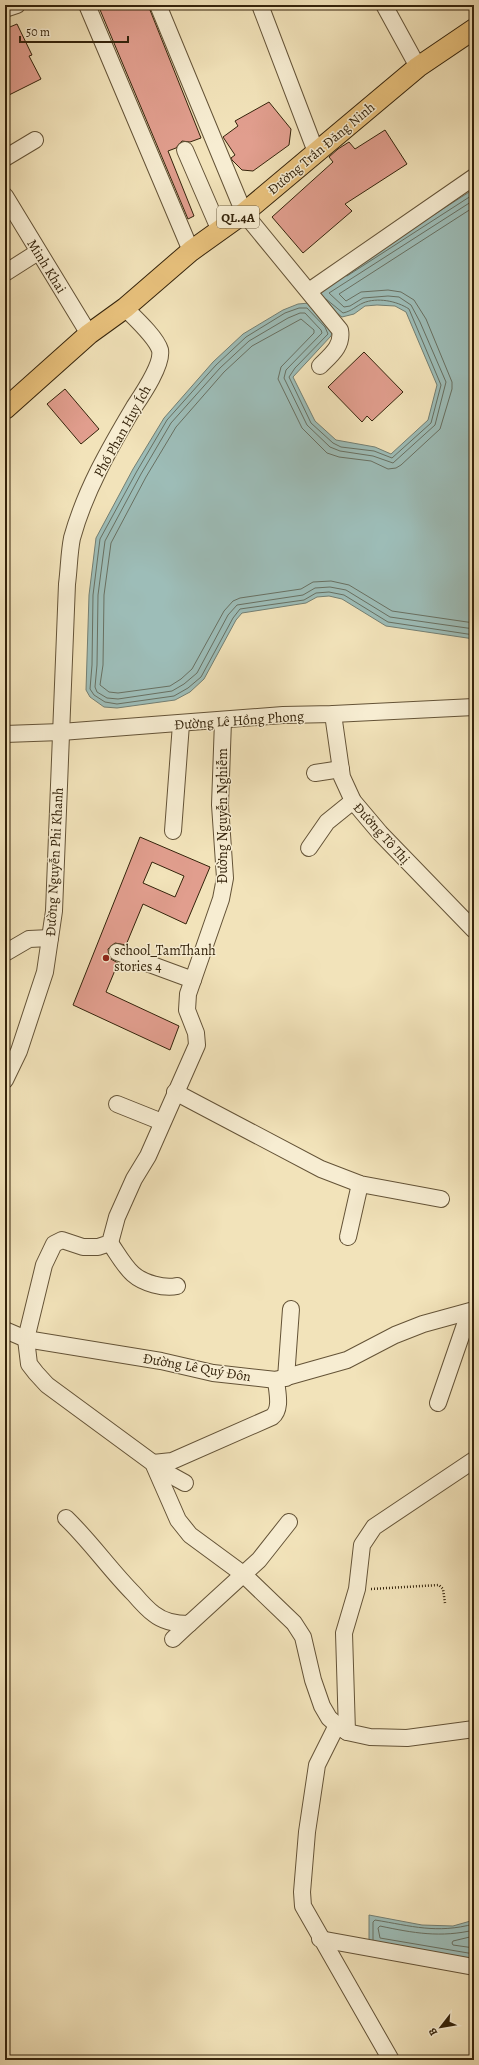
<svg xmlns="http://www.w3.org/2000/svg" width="479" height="2065" font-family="Alegreya,serif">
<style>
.water{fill:#9dbdb8;stroke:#737f73}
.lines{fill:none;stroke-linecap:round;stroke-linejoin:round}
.shore{stroke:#687062;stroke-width:1}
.building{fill:#e19e8e;stroke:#34230b;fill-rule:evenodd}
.minor-casing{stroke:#645337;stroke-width:18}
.major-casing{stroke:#34230b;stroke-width:22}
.path{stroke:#34230b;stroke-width:2.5;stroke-dasharray:1 2;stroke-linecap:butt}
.minor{stroke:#f7edd2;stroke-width:16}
.major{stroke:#e9c27d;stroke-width:20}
.poi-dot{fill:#8f2418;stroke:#f7edd2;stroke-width:1.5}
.labels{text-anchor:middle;stroke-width:3;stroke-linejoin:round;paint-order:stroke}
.shield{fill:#f7edd2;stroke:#6e6047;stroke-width:1}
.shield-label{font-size:13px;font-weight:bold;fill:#34230b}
.street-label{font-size:14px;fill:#34230b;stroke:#f7edd2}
.poi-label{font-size:14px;fill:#34230b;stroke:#f7edd2;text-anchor:start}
</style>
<rect width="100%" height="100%" fill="#f2e3ba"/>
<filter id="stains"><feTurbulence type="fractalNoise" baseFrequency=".005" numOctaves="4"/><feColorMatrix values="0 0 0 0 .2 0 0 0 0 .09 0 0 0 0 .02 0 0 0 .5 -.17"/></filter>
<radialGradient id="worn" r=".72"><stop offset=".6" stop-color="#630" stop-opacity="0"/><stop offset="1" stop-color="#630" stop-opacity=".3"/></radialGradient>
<g class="water">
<polygon points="474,189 474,639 386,626 342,599 329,596 317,597 306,603 242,613 236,620 204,679 190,692 175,700 117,708 104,707 90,697 86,690 89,595 96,538 133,469 164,418 213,362 243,334 283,310 298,304 309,303 332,332 331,336 293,377 315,421 336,440 375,447 391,454 428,420 437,385 406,312 395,306 377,305 365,306 354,314 342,317 322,301 316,290"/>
<polygon points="369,1915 422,1925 453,1926 474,1920 474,1963 369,1946"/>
</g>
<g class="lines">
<g class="shore">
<polyline points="474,200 329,293 344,307 350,306 363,298 388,296 399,297 411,305 420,322 446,382 435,425 393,463 373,456 340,451 330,447 307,425 284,378 286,370 322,333 321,330 305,313 300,313 288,318 249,341 220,368 171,423 141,474 105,541 98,595 97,665 95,687 97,692 107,698 118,699 172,691 184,684 197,673 228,615 237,605 303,595 315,588 330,587 346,590 390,617 474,629"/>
<polyline points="474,207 339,294 346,301 361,292 388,290 401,292 414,300 426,319 452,382 452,389 440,429 401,465 396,468 388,469 371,461 339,457 327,453 302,428 278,379 281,367 314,333 314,330 301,319 252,346 224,372 176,427 146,477 111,543 104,595 103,665 100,685 109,692 118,693 170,686 181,679 192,669 224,611 233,601 240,598 301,589 313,582 331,581 349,585 392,611 474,623"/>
<polyline points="347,276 474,194"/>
<path d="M 326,299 L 343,313 C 352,311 356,306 363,303 C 377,297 397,301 409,309 L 441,385 L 431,423 L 392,458 L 374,451 L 341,447 L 333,443 L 311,423 L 289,377 L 295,368 L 328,334 L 325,327 L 307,308 L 299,308 L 285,313 L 246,337 L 216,365 L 167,420 L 137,471 L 100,539 L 93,595 L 92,665 L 90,689 L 94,695 L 105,702 L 117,704 L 174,696 L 188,688 L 201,677 L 233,618 L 240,609 L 304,600 L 316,593 L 329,592 L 344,595 L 388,622 L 474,635"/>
<path d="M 474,1930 C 441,1938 413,1933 380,1926 L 378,1928 L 380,1938 L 474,1954"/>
<polyline points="474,1936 453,1941 452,1943 453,1945 474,1948"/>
<path d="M 373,1940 L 373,1922 L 375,1920 C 412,1926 436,1934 474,1924"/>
</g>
</g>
<g class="building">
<polygon points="98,5 148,5 201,138 190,142 182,141 176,148 168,151 194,216 188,219"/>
<polygon points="17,24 32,55 29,56 41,79 5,97 5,29"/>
<polygon points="269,102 291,129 289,145 253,171 242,170 232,160 231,158 235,155 223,137 238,126 235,121"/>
<polygon points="385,130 407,164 345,204 352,211 303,253 272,217 333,162 329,157 338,149 349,142 355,149"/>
<polygon points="364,352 403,392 372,421 367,416 362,422 328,387"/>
<polygon points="65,389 99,429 81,444 47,404"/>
<path d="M 140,837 L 210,867 L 186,924 L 143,904 L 126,945 L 115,943 L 108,949 L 109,958 L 118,963 L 106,992 L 179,1026 L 170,1050 L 73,1005 ZM 152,862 L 184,876 L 175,897 L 143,883 Z"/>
</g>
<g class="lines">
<g class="minor-casing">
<g id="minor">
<polyline points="87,5 191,251"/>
<path d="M 158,5 L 244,213 L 340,330 C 343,346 331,355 320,366"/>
<polyline points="260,5 316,152"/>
<polyline points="384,5 418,67"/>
<polyline points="5,9 17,5"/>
<polyline points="185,150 220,231"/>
<polyline points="5,158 35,140"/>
<polyline points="5,196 89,334"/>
<polyline points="5,273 38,252"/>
<polyline points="309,291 474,177"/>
<polyline points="333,714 342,777 353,801 380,833 474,930"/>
<polyline points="223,721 220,805 225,878 221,899 188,994 187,1010 196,1033 197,1045 148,1156 134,1179 117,1217 110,1243 98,1247 83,1247 62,1240 54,1244 44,1265 26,1339 29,1364 36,1373 47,1385 153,1463 178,1520 190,1535 243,1574 294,1623 303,1637 313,1680 322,1706 329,1718 337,1725 347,1732 370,1737 407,1738 474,1729"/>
<polyline points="5,734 61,732 283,715 333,714 474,707"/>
<polyline points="315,773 341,769"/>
<polyline points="173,831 181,724"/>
<polyline points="309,848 327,822 353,801"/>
<polyline points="117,952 193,980"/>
<polyline points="5,953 29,939 50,938"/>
<path d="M 5,1080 L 19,1051 L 45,972 L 54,911 L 67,584 C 69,569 69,553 72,538 C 85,491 109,449 134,407 C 142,395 163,364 160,350 C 156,337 135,318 125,308"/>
<polyline points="175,1092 321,1169 360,1184 441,1199"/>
<polyline points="117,1104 162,1122"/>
<polyline points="348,1237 360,1184"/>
<path d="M 110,1243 C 117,1253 124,1266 133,1274 C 143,1283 164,1289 177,1286"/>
<polyline points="5,1330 26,1339 161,1361 213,1373 276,1380 347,1360 395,1335 423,1324 474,1310"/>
<polyline points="286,1378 291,1309"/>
<polyline points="438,1403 469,1313"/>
<path d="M 153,1463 L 172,1461 L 272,1417 C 282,1409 277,1392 276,1380"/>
<polyline points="156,1467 185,1483"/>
<path d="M 66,1518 C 91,1542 110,1570 134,1594 C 140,1601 147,1609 154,1614 C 164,1622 177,1624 189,1624 L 259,1560 L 289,1522"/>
<polyline points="173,1639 189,1624"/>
<polyline points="337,1725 317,1765 307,1832 302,1892 303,1906 391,2060"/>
<polyline points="347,1732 344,1633 357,1589 362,1545 374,1527 474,1460"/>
<polyline points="320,1939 474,1967"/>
</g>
</g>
<g class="major-casing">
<polyline id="major" points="5,409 89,334 125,308 191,251 244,213 418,67 474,29"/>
</g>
<polyline class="path" points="371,1589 439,1585 443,1589 445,1603"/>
<use href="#minor" class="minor"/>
<use href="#major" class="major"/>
</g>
<circle class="poi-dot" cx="106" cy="958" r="4"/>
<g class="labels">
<rect class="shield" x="217" y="206" width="42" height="22" rx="3"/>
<g class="shield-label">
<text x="238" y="222">QL.4A</text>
</g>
<g class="street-label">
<text transform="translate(321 148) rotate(-40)" y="5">Đường Trần Đăng Ninh</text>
<text transform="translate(47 266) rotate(58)" y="5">Minh Khai</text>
<text transform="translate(122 431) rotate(-61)" y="5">Phố Phan Huy Ích</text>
<text transform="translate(239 720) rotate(-4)" y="5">Đường Lê Hồng Phong</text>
<text transform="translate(222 816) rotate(-90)" y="5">Đường Nguyễn Nghiễm</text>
<text transform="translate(382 833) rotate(48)" y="5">Đường Tô Thị</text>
<text transform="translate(54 862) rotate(-87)" y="5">Đường Nguyễn Phi Khanh</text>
<text transform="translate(197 1367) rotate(10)" y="5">Đường Lê Quý Đôn</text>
</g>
<g class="poi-label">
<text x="114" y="955">school_TamThanh<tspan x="114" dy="16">stories 4</tspan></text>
</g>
</g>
<rect width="479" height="2065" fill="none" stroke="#f2e3ba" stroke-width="20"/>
<rect x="6" y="6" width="467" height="2053" fill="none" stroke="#34230b" stroke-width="2"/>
<rect x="10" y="10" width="459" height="2045" fill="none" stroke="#34230b"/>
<g transform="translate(441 2027) rotate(239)" stroke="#f7edd2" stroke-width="3" paint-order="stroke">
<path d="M0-3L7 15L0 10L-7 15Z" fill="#34230b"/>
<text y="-6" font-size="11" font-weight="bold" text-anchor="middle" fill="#34230b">B</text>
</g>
<path d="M20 36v6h108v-6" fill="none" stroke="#34230b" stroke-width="2"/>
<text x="26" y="36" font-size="12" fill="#34230b" stroke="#f7edd2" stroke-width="3" paint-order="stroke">50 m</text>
<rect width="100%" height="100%" filter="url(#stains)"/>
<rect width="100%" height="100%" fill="url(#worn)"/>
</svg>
